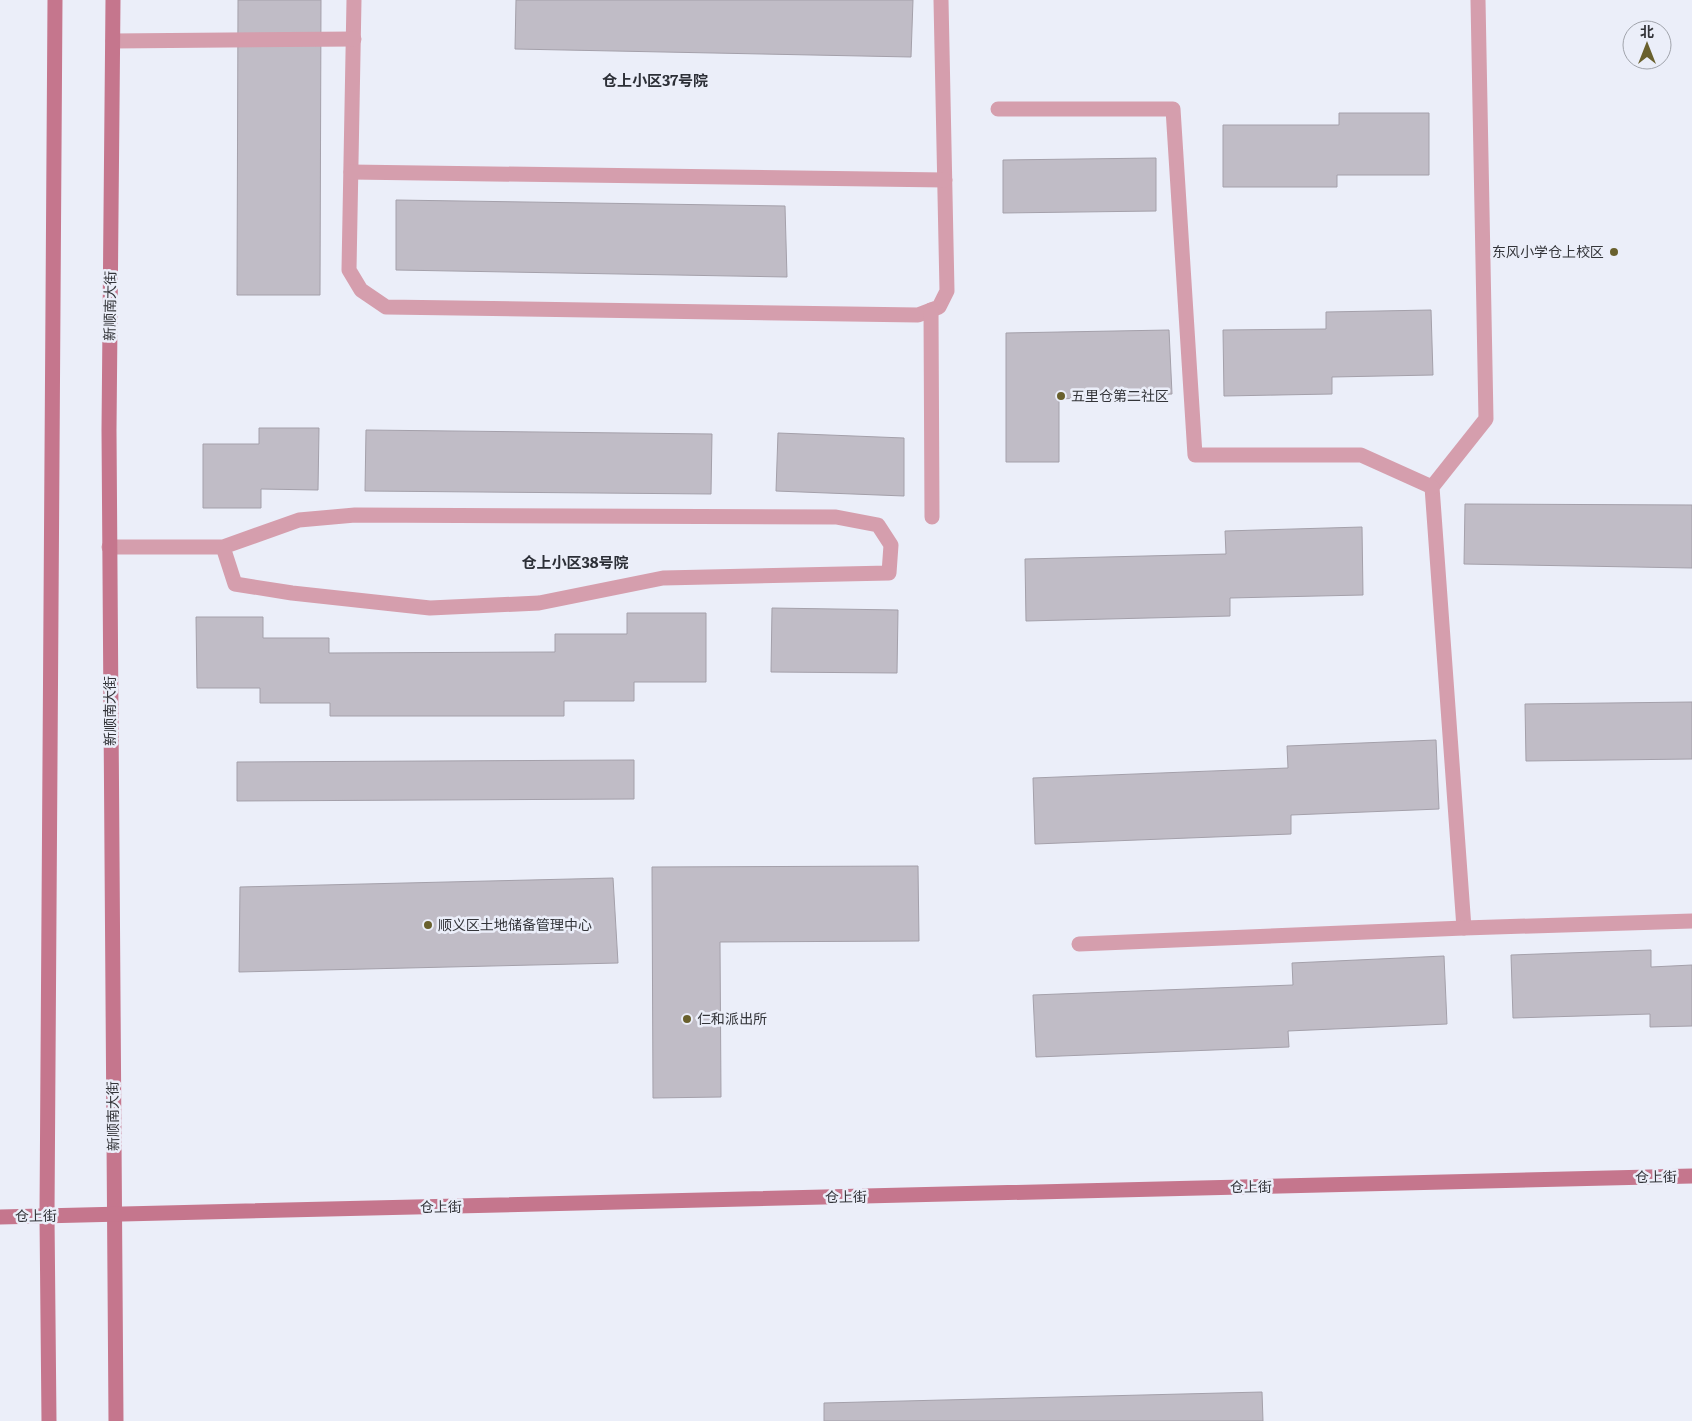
<svg xmlns="http://www.w3.org/2000/svg" width="1692" height="1421" font-family="Literata,'Noto Sans SC',serif">
<style>
.building{fill:#c0bcc6;stroke:#a4a0aa}
.lines{fill:none;stroke-linecap:round;stroke-linejoin:round}
.lane{stroke:#d59ead;stroke-width:15}
.secondary{stroke:#c5768d;stroke-width:15}
.poi-dot{fill:#69602d;stroke:#ebeef9;stroke-width:2}
.labels{text-anchor:middle;stroke-width:5;stroke-linejoin:round;paint-order:stroke}
.poi-label{font-size:14px;fill:#333439;stroke:#ebeef9;text-anchor:start}
.street-label{font-size:14px;fill:#333439;stroke:#ebeef9}
.neighbourhood-label{font-size:15px;font-weight:bold;fill:#2c2f37;stroke:#ebeef9}
</style>
<rect width="100%" height="100%" fill="#ebeef9"/>
<g class="building">
<polygon points="238,0 321,0 320,295 237,295"/>
<polygon points="516,0 913,0 911,57 515,49"/>
<polygon points="1339,113 1429,113 1429,175 1337,175 1337,187 1223,187 1223,125 1339,125"/>
<polygon points="1156,158 1156,211 1003,213 1003,160"/>
<polygon points="396,200 785,206 787,277 396,270"/>
<polygon points="1431,310 1433,375 1332,377 1332,394 1224,396 1223,330 1326,329 1326,312"/>
<polygon points="1169,330 1172,394 1059,399 1059,462 1006,462 1006,333"/>
<polygon points="259,428 319,428 318,490 261,489 261,508 203,508 203,444 259,444"/>
<polygon points="366,430 712,434 711,494 365,491"/>
<polygon points="778,433 904,438 904,496 776,491"/>
<polygon points="1465,504 1692,505 1692,568 1464,564"/>
<polygon points="1362,527 1363,595 1230,598 1230,616 1026,621 1025,559 1226,554 1225,531"/>
<polygon points="772,608 898,610 897,673 771,672"/>
<polygon points="627,613 706,613 706,682 634,682 634,701 564,701 564,716 330,716 330,703 260,703 260,688 197,688 196,617 263,617 263,638 329,638 329,653 555,652 555,634 627,634"/>
<polygon points="1692,702 1692,759 1526,761 1525,704"/>
<polygon points="1436,740 1439,809 1291,815 1291,834 1035,844 1033,778 1288,768 1287,746"/>
<polygon points="634,760 634,799 237,801 237,762"/>
<polygon points="918,866 919,941 720,942 721,1097 653,1098 652,867"/>
<polygon points="613,878 618,963 239,972 240,887"/>
<polygon points="1651,950 1651,967 1692,965 1692,1026 1650,1027 1650,1014 1513,1018 1511,955"/>
<polygon points="1444,956 1447,1024 1288,1031 1289,1047 1036,1057 1033,995 1293,985 1292,963"/>
<polygon points="1262,1392 1263,1421 824,1421 824,1403"/>
</g>
<g class="lines">
<g class="lane">
<polyline points="354,0 349,270 361,290 386,307 918,315 939,307 947,291 941,0"/>
<polyline points="1478,0 1486,419 1432,487 1464,928 1692,921"/>
<polyline points="113,41 354,39"/>
<polyline points="998,109 1173,109 1195,455 1361,455 1432,487"/>
<polyline points="351,172 945,180"/>
<polyline points="931,310 932,517"/>
<polyline points="109,547 223,547 299,520 355,515 836,517 878,525 891,545 889,573 663,578 539,603 430,608 292,593 235,584 223,547"/>
<polyline points="1079,944 1464,928"/>
</g>
<g class="secondary">
<polyline points="113,0 109,430 116,1421"/>
<polyline points="0,1217 1692,1176"/>
<polyline points="49,1421 47,1216 55,0"/>
</g>
</g>
<g class="poi-dot">
<circle cx="1614" cy="252" r="5"/>
<circle cx="1061" cy="396" r="5"/>
<circle cx="428" cy="925" r="5"/>
<circle cx="687" cy="1019" r="5"/>
</g>
<g class="labels">
<g class="poi-label">
<text x="1604" y="257" text-anchor="end">东风小学仓上校区</text>
<text x="1071" y="401">五里仓第二社区</text>
<text x="438" y="930">顺义区土地储备管理中心</text>
<text x="697" y="1024">仁和派出所</text>
</g>
<g class="street-label">
<text transform="translate(110 306) rotate(-89)" y="5">新顺南大街</text>
<text transform="translate(110 711) rotate(-90)" y="5">新顺南大街</text>
<text transform="translate(113 1116) rotate(-91)" y="5">新顺南大街</text>
<text transform="translate(1656 1177) rotate(-1)" y="5">仓上街</text>
<text transform="translate(1251 1187) rotate(-1)" y="5">仓上街</text>
<text transform="translate(846 1197) rotate(-1)" y="5">仓上街</text>
<text transform="translate(441 1207) rotate(-1)" y="5">仓上街</text>
<text transform="translate(36 1216) rotate(-1)" y="5">仓上街</text>
</g>
<g class="neighbourhood-label">
<text x="655" y="86">仓上小区37号院</text>
<text x="575" y="568">仓上小区38号院</text>
</g>
</g>
<g transform="translate(1647 45)"><circle r="24" fill="#ebeef9" stroke="#a1a4ac"/>
<path d="M0-4L9 19L0 12L-9 19Z" fill="#69602d"/>
<text y="-8" font-size="14" font-weight="bold" text-anchor="middle" fill="#333439">北</text>
</g>
</svg>
